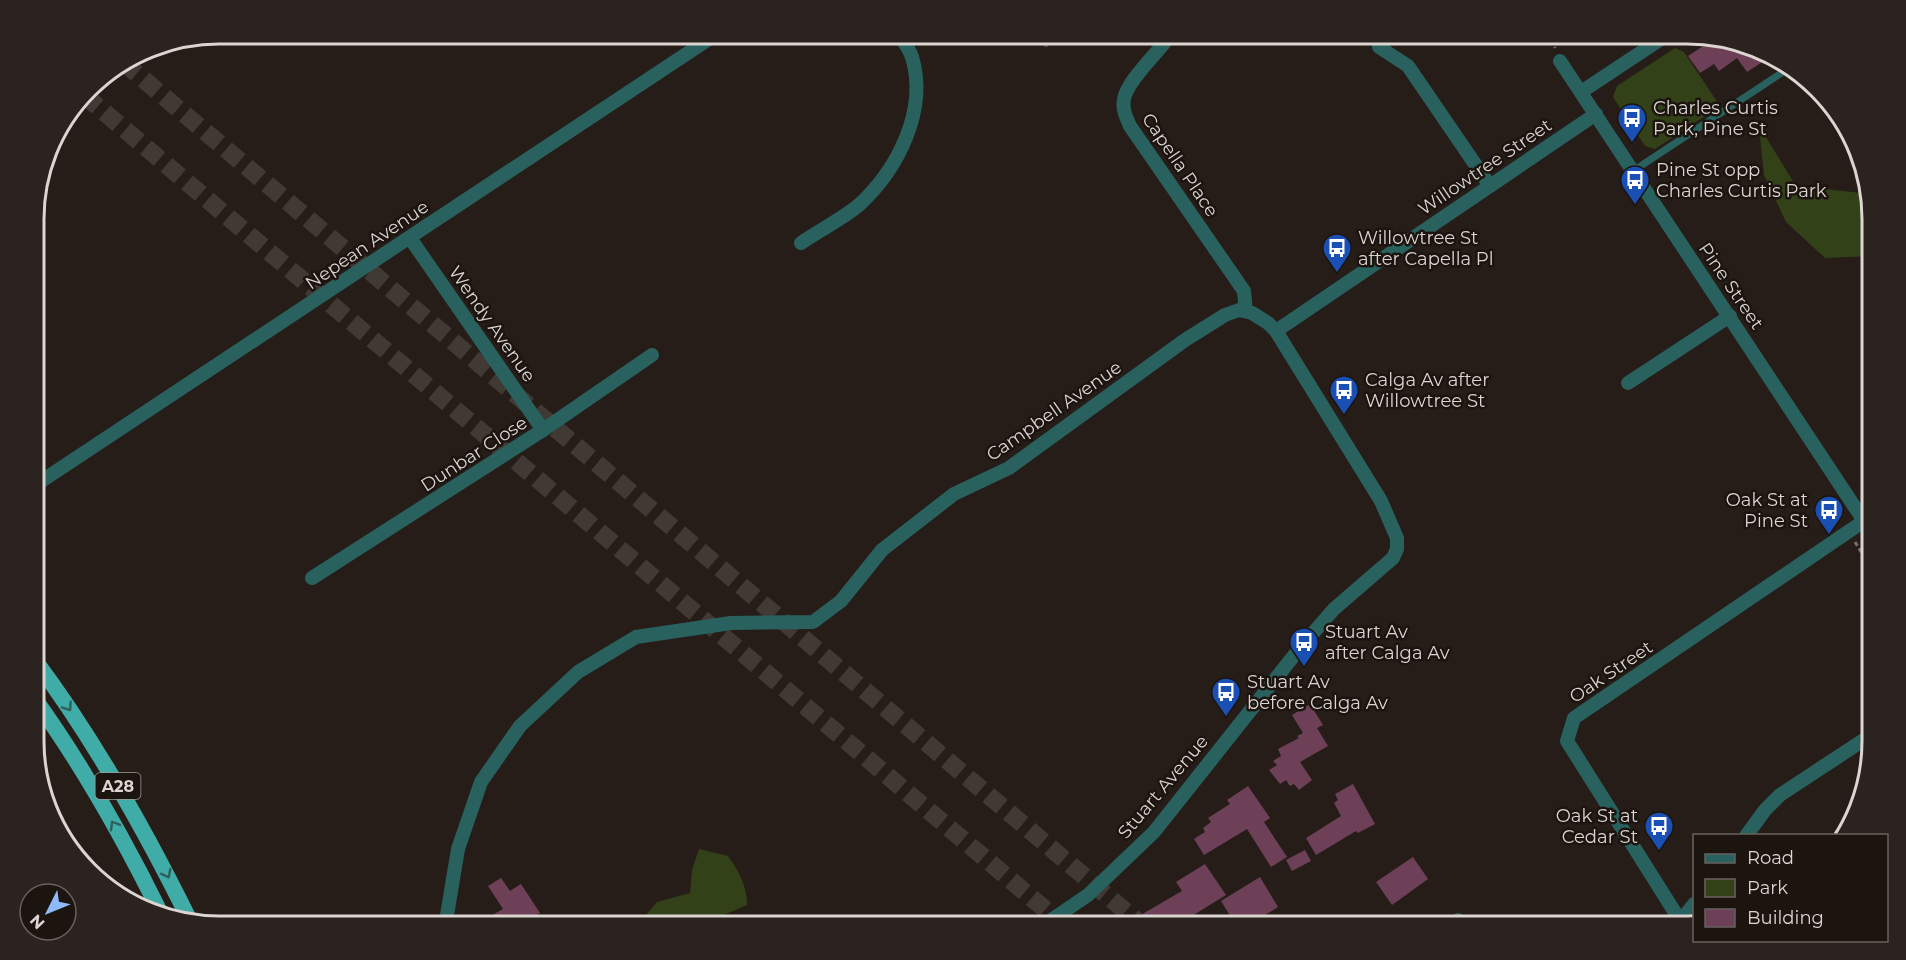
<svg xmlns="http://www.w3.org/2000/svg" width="1906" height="960" font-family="Montserrat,sans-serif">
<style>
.green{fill:#334118}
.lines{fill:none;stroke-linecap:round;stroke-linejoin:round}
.stream{stroke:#42495f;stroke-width:4.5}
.building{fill:#6e4057}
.motorway-tunnel{stroke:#413934;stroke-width:18;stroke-dasharray:18 9;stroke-linecap:butt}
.path{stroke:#78706c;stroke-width:3;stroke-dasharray:4.5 3;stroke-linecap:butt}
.service{stroke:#29615f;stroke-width:7}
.minor{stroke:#29615f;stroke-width:14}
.trunk{stroke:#40aca8;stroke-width:16}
.oneway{stroke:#2e605c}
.labels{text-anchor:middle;stroke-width:5;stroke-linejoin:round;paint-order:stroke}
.shield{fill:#1c140f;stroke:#a29b98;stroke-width:1.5}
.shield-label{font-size:16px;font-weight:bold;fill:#dcd5d2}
.poi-label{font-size:18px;fill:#dcd5d2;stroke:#1c140f;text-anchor:start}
.street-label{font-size:18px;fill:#dcd5d2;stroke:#1c140f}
.rim{fill:none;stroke:#dcd5d2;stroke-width:3}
</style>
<rect width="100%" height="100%" fill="#261d18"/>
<g class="green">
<polygon points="1675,48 1684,52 1720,106 1655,149 1645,146 1613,97 1617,86"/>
<polygon points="1759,126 1796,186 1871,194 1872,256 1825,258 1786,222 1764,175"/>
<path d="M 699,849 L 728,856 C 739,872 747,885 747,905 L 719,917 L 727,927 L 636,927 L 657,902 L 690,893 L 692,870 Z"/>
</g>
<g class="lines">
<polyline class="stream" points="1046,45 1049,33"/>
</g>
<g class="building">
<polygon points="1714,39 1769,52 1773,55 1747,72 1737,58 1719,71 1714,64 1700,73 1688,56"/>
<polygon points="1310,704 1323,725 1317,728 1328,746 1300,762 1312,780 1299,790 1294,784 1290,786 1286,780 1280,784 1269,770 1277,765 1273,761 1281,756 1278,749 1299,738 1297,736 1303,733 1292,715"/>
<polygon points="1353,784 1375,824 1358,833 1356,831 1316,855 1306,838 1341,816 1334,803 1338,800 1335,794"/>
<polygon points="1248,786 1270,818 1264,822 1287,857 1271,867 1247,829 1204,855 1194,839 1205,832 1203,828 1211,822 1208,818 1230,804 1227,800"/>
<polygon points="1305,850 1311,861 1292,871 1286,860"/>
<polygon points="1413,857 1428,879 1392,905 1376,882"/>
<polygon points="1205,864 1226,895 1187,919 1192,927 1146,927 1139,916 1182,891 1176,882"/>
<polygon points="1260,877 1278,907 1246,927 1237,927 1221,901"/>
<polygon points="501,878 510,891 521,884 540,913 518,927 515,927 510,919 495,927 471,927 503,909 488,886"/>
</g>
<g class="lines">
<g class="motorway-tunnel">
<polyline points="123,62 1144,927"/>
<polyline points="84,95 1066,927"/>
</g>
<g class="path">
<polyline points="1549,33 1555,48"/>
<polyline points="1855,542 1873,571"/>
</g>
<polyline class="service" points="1633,171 1789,68"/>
<g class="minor">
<path d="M 1165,42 C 1154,56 1127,82 1124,99 C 1122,109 1126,117 1130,126 L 1244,291 L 1246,311"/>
<polyline points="1379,47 1408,66 1490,186"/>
<polyline points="1560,61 1864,521 1872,530"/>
<polyline points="1581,92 1670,33"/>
<polyline points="410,238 543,430"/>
<path d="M 801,243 C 820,230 842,219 859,205 C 898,169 928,110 912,57 C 909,48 903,41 898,33"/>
<polyline points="1276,331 1596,114"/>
<polyline points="1628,383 1730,316"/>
<polyline points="34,486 718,33"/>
<polyline points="312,578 543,430 652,355"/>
<polyline points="1746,836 1765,810 1780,795 1865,739"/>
<polyline points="1458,920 1462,927"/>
<polyline points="1681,922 1567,741 1574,718 1864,521"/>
<polyline points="445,927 458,849 481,782 520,726 578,672 636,637 731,623 813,622 841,601 882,550 954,494 1009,468 1185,340 1225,315 1239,310 1252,313 1268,323 1276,331 1381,501 1397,538 1397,549 1393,558 1334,609 1300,648 1154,832 1088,895 1041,927"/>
<polyline points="1676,927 1694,904"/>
</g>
<g class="trunk">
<path d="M 34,659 C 95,740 145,830 190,921"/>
<path d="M 34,698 C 83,766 124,839 161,914"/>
</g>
</g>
<defs><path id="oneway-chevron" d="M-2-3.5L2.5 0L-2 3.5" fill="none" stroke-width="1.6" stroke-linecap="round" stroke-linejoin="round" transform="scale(1.5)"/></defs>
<g class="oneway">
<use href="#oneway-chevron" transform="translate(68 707) rotate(56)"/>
<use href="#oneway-chevron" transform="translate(114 825) rotate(-120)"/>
<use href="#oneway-chevron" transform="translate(167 874) rotate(63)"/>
</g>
<defs>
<g id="bus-pin" transform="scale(1.5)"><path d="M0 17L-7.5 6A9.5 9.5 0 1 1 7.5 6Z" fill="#1a4fb4" stroke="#1c140f"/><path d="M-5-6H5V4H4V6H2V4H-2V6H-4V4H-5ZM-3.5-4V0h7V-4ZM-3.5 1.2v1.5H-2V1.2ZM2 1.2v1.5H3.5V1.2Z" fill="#fff"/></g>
</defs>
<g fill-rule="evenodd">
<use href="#bus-pin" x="1632" y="118"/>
<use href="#bus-pin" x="1635" y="180"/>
<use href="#bus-pin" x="1337" y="248"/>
<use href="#bus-pin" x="1344" y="390"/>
<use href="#bus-pin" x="1829" y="510"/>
<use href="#bus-pin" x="1304" y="642"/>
<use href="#bus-pin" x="1226" y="692"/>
<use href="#bus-pin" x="1659" y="826"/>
</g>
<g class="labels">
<rect class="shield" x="95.5" y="773" width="45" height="26" rx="4.5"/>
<g class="shield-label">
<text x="118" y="792">A28</text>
</g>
<g class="poi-label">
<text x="1653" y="114">Charles Curtis<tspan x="1653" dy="21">Park, Pine St</tspan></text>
<text x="1656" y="176">Pine St opp<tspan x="1656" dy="21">Charles Curtis Park</tspan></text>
<text x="1358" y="244">Willowtree St<tspan x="1358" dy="21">after Capella Pl</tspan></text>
<text x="1365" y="386">Calga Av after<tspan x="1365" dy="21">Willowtree St</tspan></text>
<text x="1808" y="506" text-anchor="end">Oak St at<tspan x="1808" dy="21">Pine St</tspan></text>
<text x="1325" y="638">Stuart Av<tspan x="1325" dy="21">after Calga Av</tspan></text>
<text x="1247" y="688">Stuart Av<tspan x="1247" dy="21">before Calga Av</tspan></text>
<text x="1638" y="822" text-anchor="end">Oak St at<tspan x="1638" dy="21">Cedar St</tspan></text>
</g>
<g class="street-label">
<text transform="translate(1180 165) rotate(56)" y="6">Capella Place</text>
<text transform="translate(1485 167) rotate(-34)" y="6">Willowtree Street</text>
<text transform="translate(367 245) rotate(-34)" y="6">Nepean Avenue</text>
<text transform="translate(1731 286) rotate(56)" y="6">Pine Street</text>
<text transform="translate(492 324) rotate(55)" y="6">Wendy Avenue</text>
<text transform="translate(1054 411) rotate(-35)" y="6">Campbell Avenue</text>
<text transform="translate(474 454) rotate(-33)" y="6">Dunbar Close</text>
<text transform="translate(1611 672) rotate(-34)" y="6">Oak Street</text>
<text transform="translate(1163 787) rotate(-50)" y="6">Stuart Avenue</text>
</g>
</g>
<path d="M0 0H1906V960H0ZM219 44H1687A175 175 0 0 1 1862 219V741A175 175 0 0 1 1687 916H219A175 175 0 0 1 44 741V219A175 175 0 0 1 219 44Z" fill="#2b231f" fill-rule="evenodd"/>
<path class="rim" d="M219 44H1687A175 175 0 0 1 1862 219V741A175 175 0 0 1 1687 916H219A175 175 0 0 1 44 741V219A175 175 0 0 1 219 44Z"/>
<rect x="1693" y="834" width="195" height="108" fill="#1c140f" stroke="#69615d" stroke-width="1.5"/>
<rect x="1705" y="854" width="30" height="9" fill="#29615f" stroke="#69615d" stroke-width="1.5"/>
<text x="1747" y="864" font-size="18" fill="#dcd5d2">Road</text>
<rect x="1705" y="879" width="30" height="18" fill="#334118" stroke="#69615d" stroke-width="1.5"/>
<text x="1747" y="894" font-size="18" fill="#dcd5d2">Park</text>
<rect x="1705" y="909" width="30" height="18" fill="#6e4057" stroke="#69615d" stroke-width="1.5"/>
<text x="1747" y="924" font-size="18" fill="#dcd5d2">Building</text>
<g transform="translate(48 912) rotate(227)"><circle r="28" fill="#1c140f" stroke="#69615d" stroke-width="1.5"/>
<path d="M0-4.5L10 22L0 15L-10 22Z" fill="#8eb9fc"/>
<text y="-9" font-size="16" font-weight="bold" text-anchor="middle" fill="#dcd5d2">N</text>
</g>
</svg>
